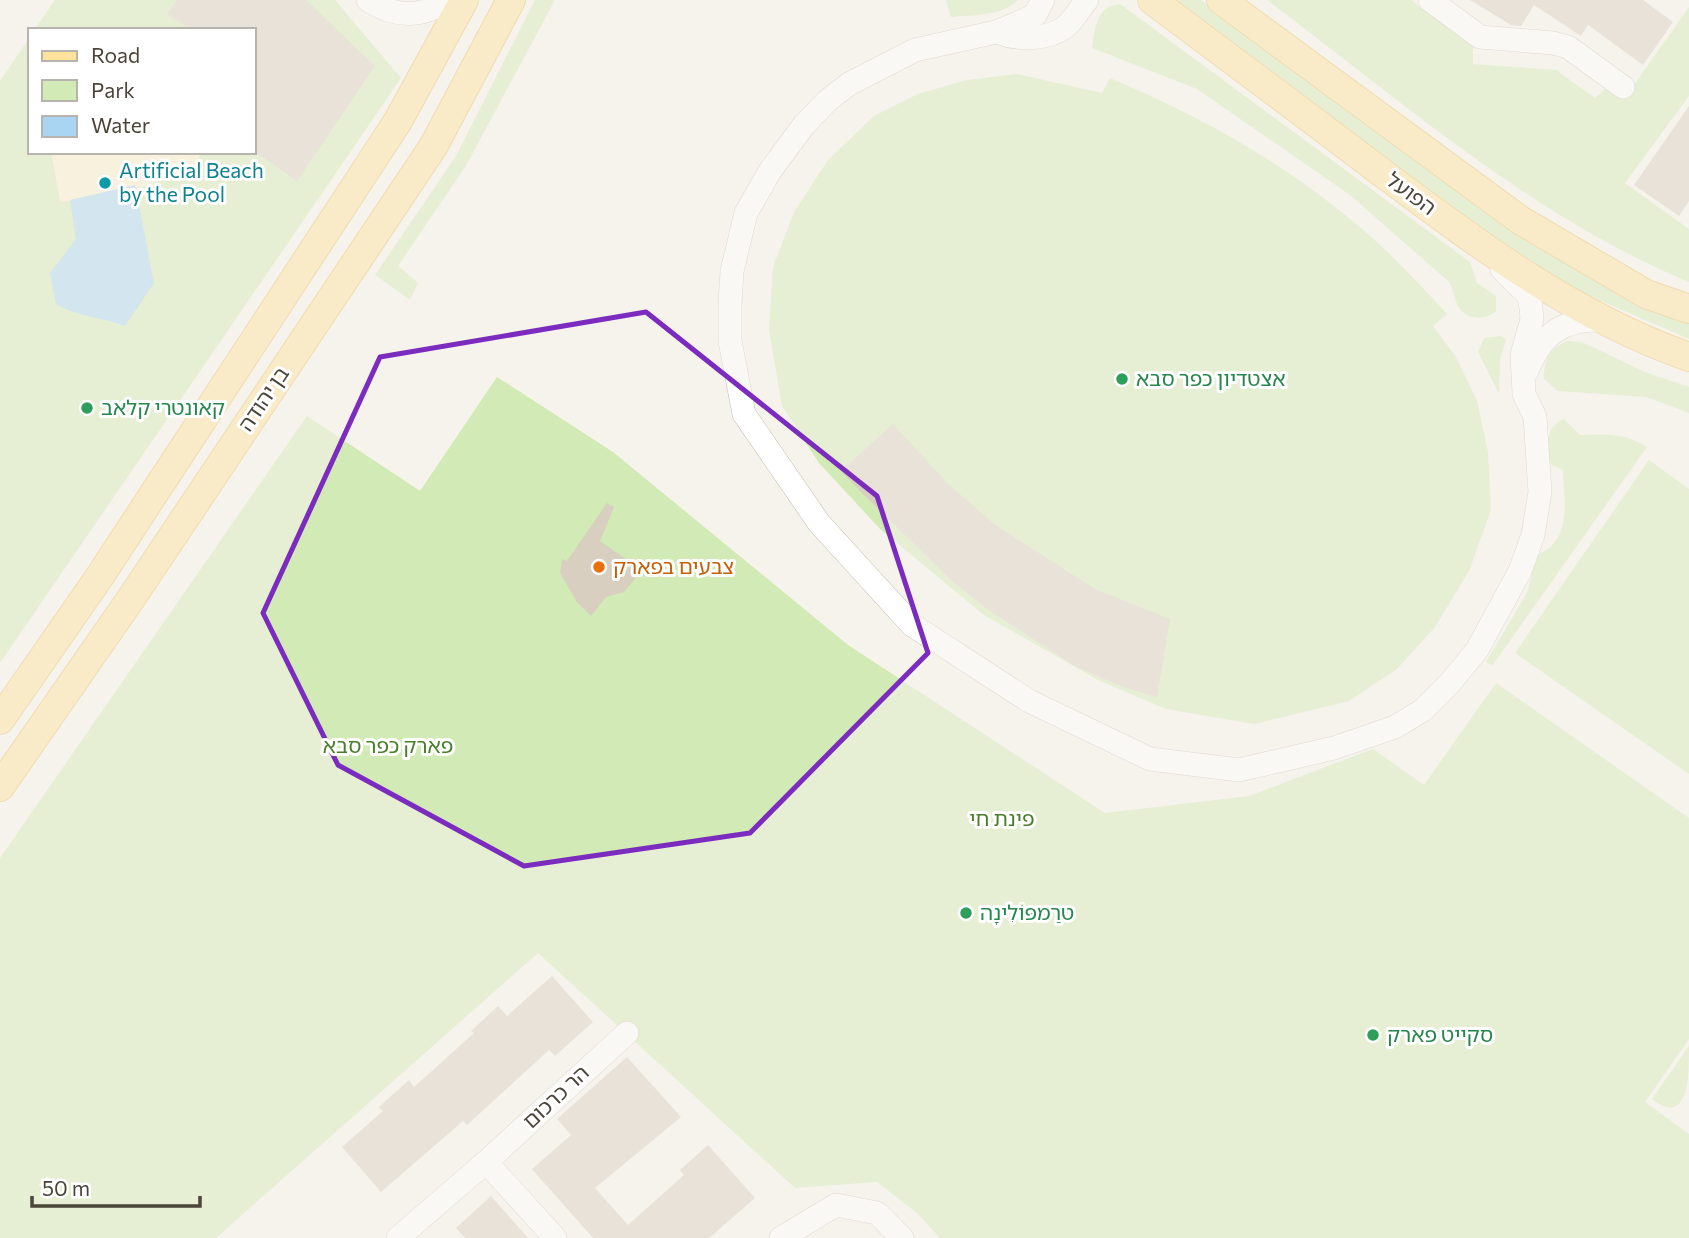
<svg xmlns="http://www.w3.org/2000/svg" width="1689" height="1238" font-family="Commissioner,'Noto Sans Hebrew',sans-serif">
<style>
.green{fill:#d2eab5}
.sand{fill:#f9efc9}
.water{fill:#a9d4f2}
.building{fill:#d8cfc1}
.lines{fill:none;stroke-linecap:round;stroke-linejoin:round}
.minor-casing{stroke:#c2bbae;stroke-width:24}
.major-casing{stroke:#e6c16a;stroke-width:30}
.minor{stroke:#fff;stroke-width:23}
.major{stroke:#ffe39c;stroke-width:28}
.marked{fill:none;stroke:#7b2cbf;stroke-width:5;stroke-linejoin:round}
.culture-dot{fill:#0f9aa8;stroke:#fff;stroke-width:2.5}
.leisure-dot{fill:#2e9e5b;stroke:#fff;stroke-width:2.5}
.food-dot{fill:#e8710a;stroke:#fff;stroke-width:2.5}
.labels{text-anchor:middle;stroke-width:6;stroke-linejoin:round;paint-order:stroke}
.culture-label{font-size:21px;fill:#0d838f;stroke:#fff;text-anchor:start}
.street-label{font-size:21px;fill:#4b4439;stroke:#fff}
.leisure-label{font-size:21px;fill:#27864d;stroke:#fff;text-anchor:start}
.food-label{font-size:21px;fill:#c56008;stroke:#fff;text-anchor:start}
.park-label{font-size:21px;fill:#4a7f2a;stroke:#fff}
</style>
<rect width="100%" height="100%" fill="#f6f3ec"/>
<g class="green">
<polygon points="55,0 335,0 401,78 0,663 0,81 30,37 30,152 254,152 254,30 34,30"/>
<polygon points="535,0 555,0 467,164 398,266 418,283 410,300 375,275 456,156"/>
<path d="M 946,0 L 1018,0 C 1003,16 972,15 951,17 Z"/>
<path d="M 1173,0 L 1201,0 C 1268,50 1335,99 1402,149 C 1496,218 1578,279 1689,320 L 1689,339 L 1562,284 L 1478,228 Z"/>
<path d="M 1267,0 L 1411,0 L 1473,47 L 1473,64 L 1556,70 L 1595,98 L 1607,87 L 1624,99 L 1689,7 L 1689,96 L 1625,183 L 1689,229 L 1689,282 C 1532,217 1402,101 1267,0 Z"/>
<path d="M 1120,4 L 1470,262 L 1477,283 L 1496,296 L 1496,311 C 1487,320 1467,320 1459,308 C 1454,299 1455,290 1448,281 L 1350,195 L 1197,89 L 1092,48 C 1095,28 1096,6 1120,4 Z"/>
<path d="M 1017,74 L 1102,93 L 1110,78 C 1193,113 1274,157 1344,214 C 1381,243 1415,279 1447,314 L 1433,326 L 1456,357 L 1477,401 L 1488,452 L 1491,510 L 1469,571 L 1435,627 L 1397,669 L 1349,701 L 1254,724 L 1166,709 L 1098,680 L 984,615 L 881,530 L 819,463 L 782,406 L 769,330 L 773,267 L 794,212 L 828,160 L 874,116 L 918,94 L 967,80 Z"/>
<polygon points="1501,336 1506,340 1500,358 1499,394 1478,352 1484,338"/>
<path d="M 1566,341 L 1582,342 L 1645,372 L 1689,387 L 1689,413 L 1646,397 L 1558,391 L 1544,379 C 1544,359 1549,350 1566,341 Z"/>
<polygon points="497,377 613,452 848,645 1105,813 1249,796 1373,749 1424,785 1496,683 1689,818 1689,1039 1645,1102 1689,1134 1689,1238 940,1238 917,1213 877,1182 795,1188 538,953 216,1238 0,1238 0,858 307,416 420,491"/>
<path d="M 1564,419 L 1580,435 C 1604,434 1626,433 1647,447 L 1492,666 L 1486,662 L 1528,591 L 1536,555 C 1573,542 1564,501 1563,470 L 1549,463 C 1548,445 1544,427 1564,419 Z"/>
<polygon points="1649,460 1689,489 1689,774 1515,653"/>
<path d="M 1689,1046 C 1689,1075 1689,1128 1652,1099 Z"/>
</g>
<polygon class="sand" points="51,152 201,152 194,169 114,197 60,202"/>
<path class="water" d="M 135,185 L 154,283 L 125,326 C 102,317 77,317 56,304 L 50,273 L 76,239 L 70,200 Z"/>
<g class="building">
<polygon points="177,0 306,0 375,66 297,181 254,151 254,30 191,30 167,14"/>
<polygon points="1470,0 1643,0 1673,22 1643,65 1588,25 1581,36 1534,5 1521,26 1511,25"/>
<polygon points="1689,106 1689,201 1679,216 1634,185"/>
<polygon points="893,424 947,483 994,524 1095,589 1170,619 1157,697 1123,687 1075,666 987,609 950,579 862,493 841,471"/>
<polygon points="607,503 614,507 600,541 642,570 624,592 606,597 591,616 577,602 560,573 562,559 567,561"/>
<polygon points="552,976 593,1022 555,1056 549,1050 467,1125 463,1121 381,1192 342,1147 383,1111 379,1107 409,1080 414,1087 474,1033 471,1031 498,1006 507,1016"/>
<polygon points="627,1057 681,1117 595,1188 628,1225 684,1175 680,1170 708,1145 755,1198 709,1238 593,1238 532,1169 571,1135 557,1119"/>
<polygon points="491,1196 528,1238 465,1238 456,1228"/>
</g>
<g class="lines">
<g class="minor-casing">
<g id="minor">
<path d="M 368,0 C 394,17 421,19 447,0"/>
<polyline points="1043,0 1035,15 1020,22 996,32 915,50 849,84 827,101 804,125 770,171 746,213 732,271 730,303 730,341 744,414 819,523 912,625 1029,701 1150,759 1239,770 1334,748 1395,727 1423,710 1450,683 1477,650 1520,571 1533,535 1540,492 1535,417 1524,394 1522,355 1532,319 1531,308 1529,296 1502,269"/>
<polyline points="1430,0 1480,37 1553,43 1568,47 1623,87"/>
<path d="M 999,33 C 1018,40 1048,40 1065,27 C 1074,20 1080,8 1087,0"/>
<path d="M 1527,371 C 1541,335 1562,319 1600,320"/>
<polyline points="398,1238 486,1162"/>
<polyline points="555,1238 486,1162 627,1033"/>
<polyline points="781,1238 836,1205 877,1213 902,1238"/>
</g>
</g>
<g class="major-casing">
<g id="major">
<path d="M 1152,0 C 1228,57 1305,114 1381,172 C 1479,245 1573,316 1689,357"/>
<polyline points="1221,0 1520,220 1646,294 1689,309"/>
<polyline points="0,720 98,579 398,121 464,0"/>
<polyline points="0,787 130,600 433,147 511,0"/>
</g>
</g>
<use href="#minor" class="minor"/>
<use href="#major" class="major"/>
</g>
<path d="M0 0H1689V1238H0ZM 646,312 L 877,496 L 928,653 L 750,833 L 524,866 L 338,765 L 263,613 L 380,357 Z" fill="#f6f3ec" fill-opacity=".55" fill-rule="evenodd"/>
<path class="marked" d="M 646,312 L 877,496 L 928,653 L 750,833 L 524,866 L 338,765 L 263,613 L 380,357 Z"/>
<circle class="culture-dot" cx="105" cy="183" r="7"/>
<g class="leisure-dot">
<circle cx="1122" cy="379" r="7"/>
<circle cx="87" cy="408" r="7"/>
<circle cx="966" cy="913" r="7"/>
<circle cx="1373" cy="1035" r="7"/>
</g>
<circle class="food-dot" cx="599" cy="567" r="7"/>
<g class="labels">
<g class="culture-label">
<text x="119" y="178">Artificial Beach<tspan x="119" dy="24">by the Pool</tspan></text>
</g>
<g class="street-label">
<text transform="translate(1411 194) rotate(37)" y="7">הפועל</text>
<text transform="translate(264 399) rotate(-56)" y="7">בן יהודה</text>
<text transform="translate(556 1097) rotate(-43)" y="7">הר כרכום</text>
</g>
<g class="leisure-label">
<text x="1136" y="386">אצטדיון כפר סבא</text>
<text x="101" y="415">קאונטרי קלאב</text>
<text x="980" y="920">טרַמפּוֹלִינָה</text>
<text x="1387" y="1042">סקייט פארק</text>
</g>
<g class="food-label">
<text x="613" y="574">צבעים בפארק</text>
</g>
<g class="park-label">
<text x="388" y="753">פארק כפר סבא</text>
<text x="1002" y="826">פינת חי</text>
</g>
</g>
<rect x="28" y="28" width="228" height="126" fill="#ffffff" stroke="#b7b4b0" stroke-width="2"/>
<rect x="42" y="51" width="35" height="10" fill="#ffe39c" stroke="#b7b4b0" stroke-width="2"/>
<text x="91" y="63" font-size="21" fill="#4b4439">Road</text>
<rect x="42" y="80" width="35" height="21" fill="#d2eab5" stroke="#b7b4b0" stroke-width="2"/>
<text x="91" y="98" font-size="21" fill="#4b4439">Park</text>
<rect x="42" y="116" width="35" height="21" fill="#a9d4f2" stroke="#b7b4b0" stroke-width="2"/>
<text x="91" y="133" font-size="21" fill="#4b4439">Water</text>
<path d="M32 1196v10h168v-10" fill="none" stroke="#4b4439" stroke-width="3.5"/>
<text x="42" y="1196" font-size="21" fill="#4b4439" stroke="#ffffff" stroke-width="5" paint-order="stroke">50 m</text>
</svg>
